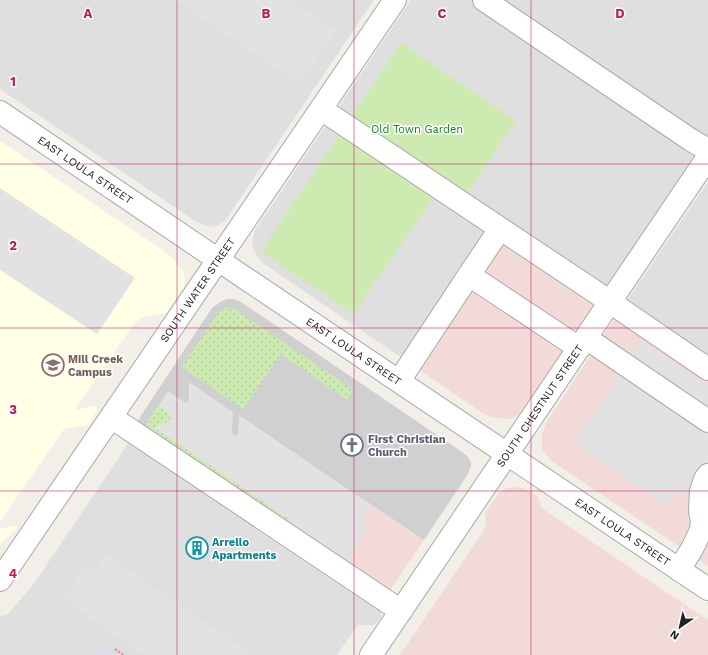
<svg xmlns="http://www.w3.org/2000/svg" width="708" height="655" font-family="'Work Sans',sans-serif">
<style>
.residential{fill:#e0dfdf}
.commercial{fill:#f2dad9}
.education{fill:#ffffe5}
.religious{fill:#d0d0d0}
.grass{fill:url(#grass-dots)}
.garden{fill:#cdebb0}
.parking{fill:#e2e2e2}
.plaza{fill:#dddde8}
.lines{fill:none;stroke-linecap:round;stroke-linejoin:round}
.minor-casing{stroke:#a9a9a9;stroke-width:24}
.path{stroke:#fa8072;stroke-width:2.5;stroke-dasharray:2 2;stroke-linecap:butt}
.minor{stroke:#fff;stroke-width:22}
.grid{fill:none;stroke:#c2185b;stroke-width:1;stroke-opacity:0.55}
.labels{text-anchor:middle;stroke-width:3;stroke-linejoin:round;paint-order:stroke}
.park-label{font-size:11px;fill:#0c8416;stroke:#fff}
.street-label{font-size:11px;fill:#222;stroke:#fff}
.education-label{font-size:11px;font-weight:bold;fill:#785e54;stroke:#fff;text-anchor:start}
.worship-label{font-size:11px;font-weight:bold;fill:#5b616d;stroke:#fff;text-anchor:start}
.culture-label{font-size:11px;font-weight:bold;fill:#0d838f;stroke:#fff;text-anchor:start}
.grid-label{font-size:13px;text-anchor:middle;font-weight:bold;fill:#c2185b;stroke:#fff;stroke-width:3;stroke-linejoin:round;paint-order:stroke}
</style>
<defs>
<pattern id="grass-dots" width="8" height="8" patternUnits="userSpaceOnUse"><rect width="8" height="8" fill="#cdebb0"/><path d="M2 2h.1M6 6h.1" fill="none" stroke="#b0c997" stroke-width="1.8" stroke-linecap="round"/></pattern>
</defs>
<rect width="100%" height="100%" fill="#f2efe9"/>
<g class="residential">
<polygon points="0,0 374,0 225,221 217,226 210,227 195,221 0,89"/>
<polygon points="411,0 708,0 708,136 597,303 402,358 264,264 257,256 254,251 252,243 253,237 255,230"/>
<polygon points="708,182 708,363 623,306"/>
<polygon points="129,440 378,608 381,613 381,617 378,622 374,625 358,625 337,655 0,655 0,616 7,615 33,585 126,447"/>
</g>
<g class="commercial">
<polygon points="489,231 597,303 523,411 516,416 511,419 499,418 491,417 484,414 402,358"/>
<polygon points="623,306 708,363 708,566 553,462 544,452 542,448 542,435 546,423"/>
<polygon points="512,487 523,488 528,490 537,496 540,500 540,505 543,509 708,620 708,655 400,655 484,530 486,523 485,514 486,511 498,494 507,488"/>
<polygon points="363,499 424,540 378,608 316,566"/>
</g>
<g class="education">
<polygon points="0,141 167,253 176,262 183,271 185,280 184,286 166,313 144,317 139,320 134,324 76,408 76,410 94,406 96,407 97,411 88,425 83,426 64,429 0,522"/>
<polygon points="15,526 17,527 17,529 0,544 0,529"/>
</g>
<polygon class="religious" points="227,299 234,299 241,302 462,452 468,457 471,462 471,466 468,474 424,540 363,499 316,566 129,440 140,417 212,308 220,302"/>
<g class="grass">
<polygon points="225,308 231,308 236,310 353,390 347,400 281,354 243,409 182,367 219,312"/>
<polygon points="158,406 170,415 171,417 169,421 156,428 287,518 288,519 287,522 149,430 152,428 146,424"/>
</g>
<polygon class="garden" points="401,43 516,121 463,199 442,186 353,314 264,254 264,247"/>
<g class="parking">
<polygon points="175,0 289,0 335,31 299,84"/>
<polygon points="0,188 135,278 97,334 0,270"/>
<polygon points="642,342 708,386 708,545 707,546 687,532 689,514 687,497 684,494 679,492 675,494 667,507 574,442 621,373 610,359 619,344 629,350 635,352"/>
<polygon points="189,382 233,412 232,432 234,436 236,436 238,434 239,415 371,505 361,520 369,526 345,563 287,522 288,519 287,518 155,428 171,420 170,415 158,406 168,391 186,403 188,402 189,399"/>
<polygon points="105,554 254,655 145,655 63,599 86,565 90,568 95,567 98,566"/>
</g>
<polygon class="plaza" points="104,645 119,655 98,655"/>
<g class="lines">
<g class="minor-casing">
<g id="minor">
<polyline points="484,0 691,140 708,150"/>
<polyline points="321,109 591,289 708,369"/>
<path id="s1" d="M 0,112 L 242,276 L 708,589"/>
<polyline points="500,229 469,275 579,348"/>
<polyline points="586,338 708,421"/>
<polyline points="399,381 469,275"/>
<polyline points="111,417 401,611"/>
<polyline points="679,570 693,547 701,530 702,521 700,511 701,491 705,479 708,475"/>
<path id="s2" d="M 0,580 L 395,0"/>
<path id="s3" d="M 371,655 L 708,157"/>
</g>
</g>
<polyline class="path" points="115,649 123,655"/>
<use href="#minor" class="minor"/>
</g>
<path class="grid" d="M 177,0 L 177,655M 354,0 L 354,655M 531,0 L 531,655M 0,164 L 708,164M 0,328 L 708,328M 0,491 L 708,491"/>
<defs>
<g id="school-ring" transform="scale(1.15)"><circle r="9.5" fill="#fff" stroke="#8d6e63" stroke-width="1.5"/><path d="M0-5L7-2L0 1L-7-2ZM-4 1L0 2.5L4 1V4Q0 6-4 4Z" fill="#8d6e63"/></g>
<g id="church-ring" transform="scale(1.15)"><circle r="9.5" fill="#fff" stroke="#6b7280" stroke-width="1.5"/><path d="M-1.2-6h2.4v3.5h3.3v2.4h-3.3V6h-2.4V-.1h-3.3v-2.4h3.3Z" fill="#6b7280"/></g>
<g id="building-ring" transform="scale(1.15)"><circle r="9.5" fill="#fff" stroke="#0f9aa8" stroke-width="1.5"/><path d="M-4-6H4V6H1V3H-1V6H-4ZM-2.5-4.3h1.7v1.8h-1.7ZM.8-4.3h1.7v1.8H.8ZM-2.5-1h1.7V.8h-1.7ZM.8-1h1.7V.8H.8Z" fill="#0f9aa8"/></g>
</defs>
<g fill-rule="evenodd">
<use href="#school-ring" x="53" y="365"/>
<use href="#church-ring" x="352" y="445"/>
<use href="#building-ring" x="197" y="548"/>
</g>
<g class="labels">
<g class="park-label">
<text x="417" y="133">Old Town Garden</text>
</g>
<g class="street-label">
<text dy="4" stroke="none"><textPath href="#s1" startOffset="103">EAST LOULA STREET</textPath></text>
<text dy="4" stroke="none"><textPath href="#s2" startOffset="351">SOUTH WATER STREET</textPath></text>
<text dy="4" stroke="none"><textPath href="#s1" startOffset="427">EAST LOULA STREET</textPath></text>
<text dy="4" stroke="none"><textPath href="#s3" startOffset="301">SOUTH CHESTNUT STREET</textPath></text>
<text dy="4" stroke="none"><textPath href="#s1" startOffset="751">EAST LOULA STREET</textPath></text>
</g>
<g class="education-label">
<text x="68" y="363">Mill Creek<tspan x="68" dy="13">Campus</tspan></text>
</g>
<g class="worship-label">
<text x="368" y="443">First Christian<tspan x="368" dy="13">Church</tspan></text>
</g>
<g class="culture-label">
<text x="212" y="546">Arrello<tspan x="212" dy="13">Apartments</tspan></text>
</g>
</g>
<g class="grid-label">
<text x="88" y="18">A</text>
<text x="266" y="18">B</text>
<text x="442" y="18">C</text>
<text x="620" y="18">D</text>
<text x="13" y="86">1</text>
<text x="13" y="250">2</text>
<text x="13" y="414">3</text>
<text x="13" y="578">4</text>
</g>
<g transform="translate(680 627) rotate(214)" stroke="#ffffff" stroke-width="3" paint-order="stroke">
<path d="M0-3L7 15L0 10L-7 15Z" fill="#222222"/>
<text y="-6" font-size="11" font-weight="bold" text-anchor="middle" fill="#222222">N</text>
</g>
</svg>
